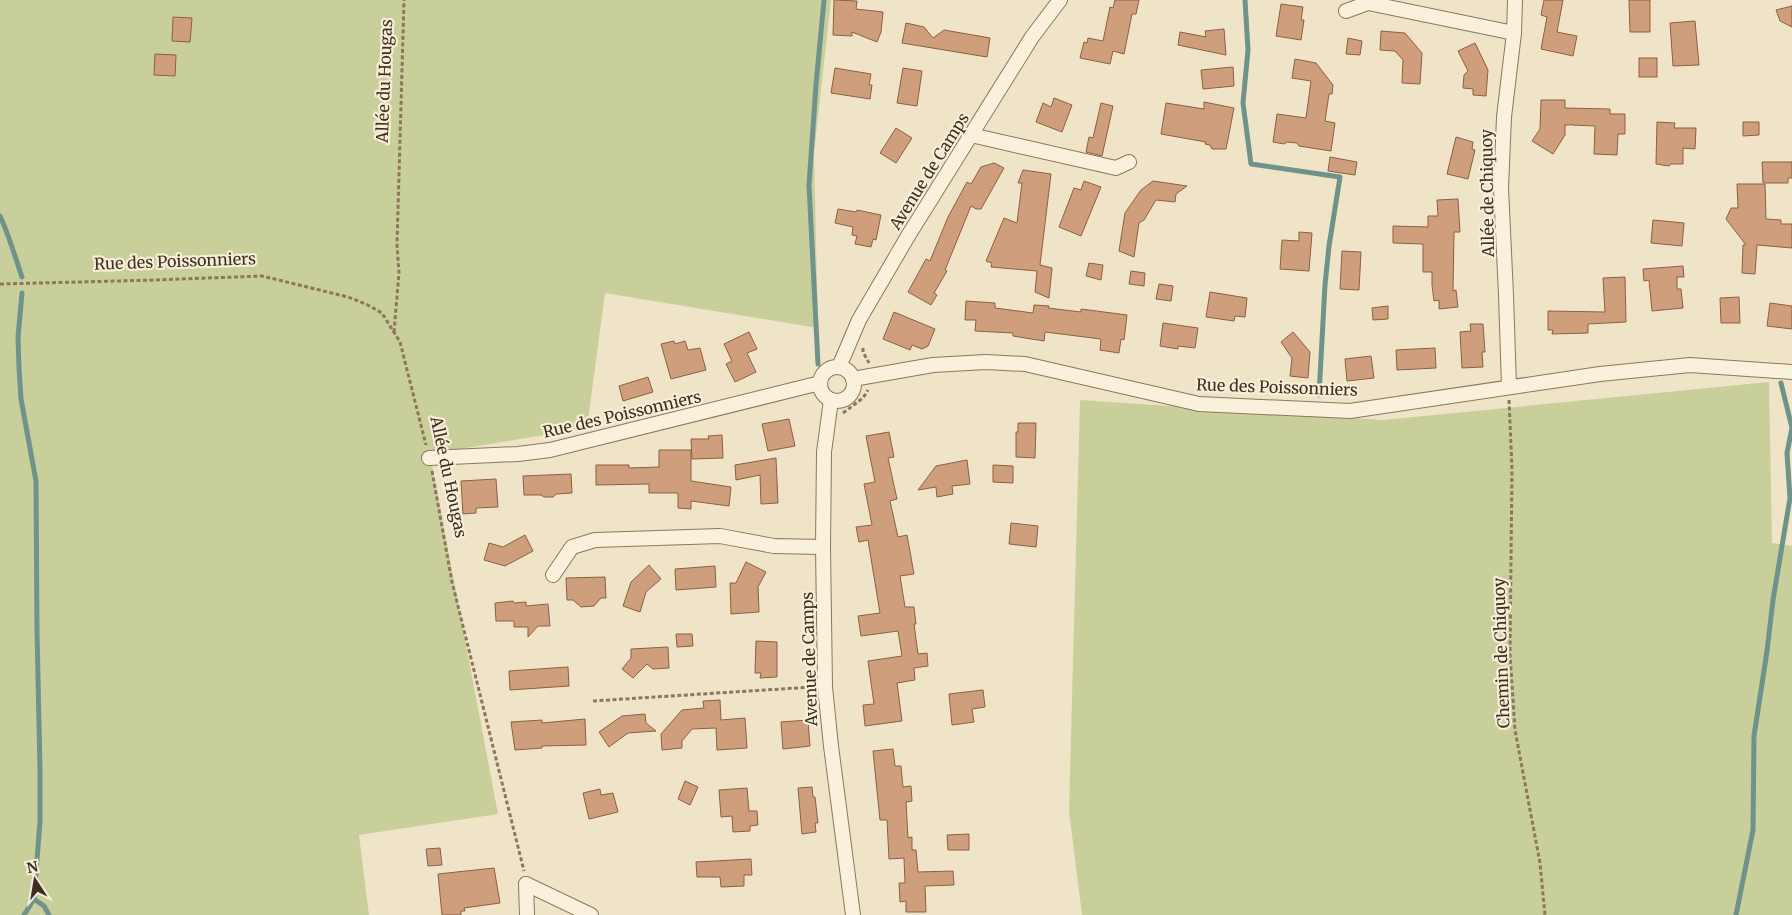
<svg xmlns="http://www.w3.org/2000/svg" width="1792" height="915" font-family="Merriweather,serif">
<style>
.green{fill:#c9cf9b}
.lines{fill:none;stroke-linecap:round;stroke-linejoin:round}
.stream{stroke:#6f938a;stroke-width:5}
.building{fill:#cf9f7d;stroke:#8d5f41}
.street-casing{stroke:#8d765c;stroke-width:16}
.path{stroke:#8d765c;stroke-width:3;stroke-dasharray:4 2.5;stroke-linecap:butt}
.street{stroke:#faf1dc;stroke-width:14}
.labels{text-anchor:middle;stroke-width:4.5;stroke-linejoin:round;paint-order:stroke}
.street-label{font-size:16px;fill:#3d2e20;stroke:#f7eed8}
</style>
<rect width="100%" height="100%" fill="#f0e4c8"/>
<g class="green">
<polygon points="0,0 831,0 814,153 818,328 605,293 587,428 430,454 498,814 359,835 369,915 0,915"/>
<polygon points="1769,382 1772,543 1792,546 1792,915 1082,915 1069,811 1080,400 1383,420"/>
</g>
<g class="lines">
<g class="stream">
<polyline points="1245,0 1248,50 1243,103 1251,164 1340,177 1329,246 1325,285 1319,395"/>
<path d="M 0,216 C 9,235 15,257 22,277"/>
<polyline points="22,293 18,337 19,368 21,399 36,481 37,631 40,770 40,821 34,899 24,915"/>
<polyline points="818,364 809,185 816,85 824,0"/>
<polyline points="34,899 44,906 49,915"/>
<polyline points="1736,915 1753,830 1754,736 1767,651 1773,600 1790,498 1787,453 1792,428 1781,383"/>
</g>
</g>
<g class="building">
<polygon points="834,0 857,1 856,9 883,12 881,32 877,42 852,32 852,36 833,35"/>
<polygon points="1115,0 1139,0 1136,14 1132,14 1124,54 1113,51 1110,64 1080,58 1084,42 1087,43 1088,38 1103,41 1110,7 1113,8"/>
<polygon points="1544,0 1563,0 1557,32 1577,36 1573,56 1541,49 1547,17 1541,15"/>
<polygon points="1629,0 1650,0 1650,32 1630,32"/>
<polygon points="1281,4 1303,7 1301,20 1304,20 1301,40 1276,36"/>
<polygon points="1792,6 1792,27 1780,21 1776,10"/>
<polygon points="173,17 192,18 190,42 172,41"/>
<polygon points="1695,21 1699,65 1673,66 1670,23"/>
<polygon points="906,23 924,27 933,38 944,30 990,38 987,57 902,43"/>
<polygon points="1224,29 1226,55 1178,45 1180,32 1206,37 1205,31"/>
<polygon points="1381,31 1405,33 1422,53 1420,84 1402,83 1403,60 1395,51 1380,50"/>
<polygon points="1348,38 1362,41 1360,55 1346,54"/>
<polygon points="1475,43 1488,70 1486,96 1473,95 1473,89 1463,88 1464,75 1468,71 1458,51"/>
<polygon points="155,54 176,55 175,76 154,75"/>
<rect x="1639" y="58" width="18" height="19"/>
<polygon points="1295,59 1316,63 1333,85 1332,94 1329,94 1325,121 1335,123 1331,151 1299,146 1297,143 1287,142 1284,144 1273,142 1277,114 1306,118 1311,81 1292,78"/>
<polygon points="1233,67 1234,86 1203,89 1201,70"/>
<polygon points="835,68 871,74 869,85 872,85 870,99 831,93"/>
<polygon points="903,68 922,71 917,106 897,103"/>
<polygon points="1054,98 1072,105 1062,132 1036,122 1043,103 1051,107"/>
<polygon points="1541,100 1565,100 1565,108 1610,109 1610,114 1625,114 1625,134 1618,134 1617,155 1594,154 1595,126 1572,125 1572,124 1571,125 1565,125 1565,135 1553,154 1532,141 1540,129"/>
<polygon points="1204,102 1234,108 1226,149 1212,149 1210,145 1205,144 1206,142 1161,134 1166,103 1204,109"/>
<polygon points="1101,103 1113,106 1102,156 1086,152 1089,137 1093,138"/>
<polygon points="1657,122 1675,123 1674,128 1696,128 1695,149 1683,148 1683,164 1671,164 1669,166 1656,164"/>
<polygon points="1743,122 1759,122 1759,135 1743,136"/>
<polygon points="896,128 912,138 896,163 880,153"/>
<polygon points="1456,137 1473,142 1472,149 1475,150 1468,179 1447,174"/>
<polygon points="1330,157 1357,162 1355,175 1328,171"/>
<polygon points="1762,162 1792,162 1792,178 1788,178 1788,183 1763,183"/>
<polygon points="994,163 1004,168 981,209 976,209 971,206 945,270 947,271 934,293 937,295 931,305 908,292 926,259 930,261 948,217 967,182 971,184 981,167"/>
<polygon points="1023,170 1051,174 1040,265 1052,268 1049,298 1035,292 1037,271 991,267 992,263 986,261 1004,218 1017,223 1022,183 1018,183"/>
<polygon points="1084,181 1101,187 1081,236 1059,227 1074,188 1081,190"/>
<polygon points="1153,181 1187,186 1176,194 1175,202 1156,200 1144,220 1139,223 1134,257 1119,251 1125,213 1141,190"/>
<polygon points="1737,184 1765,184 1766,219 1781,220 1781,224 1792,224 1792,248 1757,245 1755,274 1742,273 1743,245 1746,245 1726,219 1731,208 1738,208"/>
<polygon points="1458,199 1460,232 1454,232 1453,291 1456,290 1458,307 1439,309 1439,300 1434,301 1432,285 1432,272 1423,272 1423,244 1393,243 1393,226 1428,227 1428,216 1438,216 1437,200"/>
<polygon points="838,209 856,212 857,210 881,215 876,240 873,239 871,247 855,244 857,236 852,235 853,227 835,223"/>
<polygon points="1653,220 1684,223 1682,246 1651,243"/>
<polygon points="1299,232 1312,233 1309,271 1280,269 1282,240 1299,241"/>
<polygon points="1342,251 1361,252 1359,290 1340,289"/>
<polygon points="1089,263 1103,265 1101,280 1086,276"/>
<polygon points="1683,266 1684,277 1677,277 1677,289 1681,289 1683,308 1652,311 1649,280 1644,281 1643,269"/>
<polygon points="1131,271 1145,273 1144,286 1129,284"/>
<polygon points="1625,277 1626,322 1588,324 1588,333 1552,334 1553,330 1548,330 1548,311 1605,312 1603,278"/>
<polygon points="1159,284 1173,286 1171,301 1156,299"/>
<polygon points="1210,292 1247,298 1245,317 1235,316 1234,321 1206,317"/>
<polygon points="1739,297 1740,323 1721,323 1720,298"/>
<polygon points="966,301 995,303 995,308 1033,313 1034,305 1049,306 1048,308 1081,312 1081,309 1127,315 1124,340 1121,339 1119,353 1100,350 1101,339 1045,332 1044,341 1013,336 1013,333 975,331 976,320 965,320"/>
<polygon points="1770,303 1792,306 1792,329 1767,326"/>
<polygon points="1388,306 1388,319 1373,320 1372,308"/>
<polygon points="894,312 935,329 928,346 922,349 912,345 910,350 883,339"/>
<polygon points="1163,323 1198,328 1195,348 1178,346 1178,349 1160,346"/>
<polygon points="1470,324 1483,324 1485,352 1482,352 1483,367 1462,368 1460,332 1471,331"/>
<polygon points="749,332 757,349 747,353 756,372 735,382 726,364 732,361 724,344"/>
<polygon points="1293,332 1310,352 1308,378 1290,376 1292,358 1281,342"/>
<polygon points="674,341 675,344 685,341 688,350 700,348 706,370 671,379 661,344"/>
<polygon points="1435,348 1436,368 1397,370 1396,350"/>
<polygon points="1371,356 1374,378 1347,381 1345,359"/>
<polygon points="648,377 653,392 623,401 619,386"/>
<polygon points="789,419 795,446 768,451 762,424"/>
<polygon points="1018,423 1036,423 1035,458 1016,457 1016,432 1018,432"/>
<polygon points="889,432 894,457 888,458 897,499 890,501 898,537 907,535 914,574 900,576 905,607 914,607 916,624 914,624 918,654 927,653 928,666 914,668 915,680 897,683 902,721 865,726 863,705 874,704 868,661 902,656 898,631 861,636 858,616 880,613 868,540 859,542 856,527 872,525 864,484 875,482 866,436"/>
<polygon points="722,435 723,458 692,459 691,439 709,439 708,436"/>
<polygon points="659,450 691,450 691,481 731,487 729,506 691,501 691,509 678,508 678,493 649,493 649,484 596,485 596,465 629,465 629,468 659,467"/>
<polygon points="776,458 778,503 761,504 760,475 736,480 735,465"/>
<polygon points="967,460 970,484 952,486 953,494 937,497 936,487 918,490 936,466"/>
<polygon points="993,465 1013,466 1013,483 993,482"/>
<polygon points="571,474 572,493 556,494 553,497 544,497 541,495 524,495 523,476"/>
<polygon points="496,479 498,507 476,508 476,513 463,514 461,481"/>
<polygon points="1011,523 1038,526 1036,547 1009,544"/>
<polygon points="525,535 533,551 505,566 484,560 489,543 503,547"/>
<polygon points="746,562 766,572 758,587 759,612 731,614 730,583 736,583"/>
<polygon points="649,565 661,579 646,592 640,612 623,606 631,582"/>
<polygon points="715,566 716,587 676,590 675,569"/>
<polygon points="605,577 606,598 601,598 594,606 581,607 573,600 567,600 566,578"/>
<polygon points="513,601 514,603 526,602 526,606 548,604 550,626 538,626 528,637 528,627 514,627 514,621 496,621 495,603"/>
<polygon points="676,634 692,634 693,646 677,647"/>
<polygon points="756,641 777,642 777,677 760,678 761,673 755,673"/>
<polygon points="668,647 669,668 653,669 647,664 633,678 622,669 631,658 631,649"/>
<polygon points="568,667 569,686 510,690 509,671"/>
<polygon points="983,690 985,707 972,709 974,722 952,725 949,694"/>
<polygon points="720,700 721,720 745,718 747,748 717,750 716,728 692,729 682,741 682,748 662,750 661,734 682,710 704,708 703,701"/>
<polygon points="645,714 646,723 656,731 628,733 609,747 599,732 622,716"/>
<polygon points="585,719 586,745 542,746 542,748 515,750 511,722 542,720 542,723"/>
<polygon points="808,720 810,746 783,749 781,722"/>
<polygon points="893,749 895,766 901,766 903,787 911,786 912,801 906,802 908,838 912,837 912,850 916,850 918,872 953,871 954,885 925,886 926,912 906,912 906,901 900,902 899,883 905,883 904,858 889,859 887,820 880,820 873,751"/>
<polygon points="685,781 698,787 690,805 678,799"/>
<polygon points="812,787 813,797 815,797 818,823 815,823 816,832 802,834 798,788"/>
<polygon points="747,788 749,811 757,811 758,825 750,826 750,831 733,832 732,816 721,817 719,790"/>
<polygon points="600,789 601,795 613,793 618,812 589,819 583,793"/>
<polygon points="969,834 969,850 948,850 947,835"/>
<polygon points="440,848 442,865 428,866 426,849"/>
<polygon points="751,859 752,875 744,875 744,886 721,887 720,877 697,877 696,862"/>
<polygon points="494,868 500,903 464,908 465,911 461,911 461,915 442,915 438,874"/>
</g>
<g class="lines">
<g class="street-casing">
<g id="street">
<polyline points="1346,11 1368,3 1514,33"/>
<polyline points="971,135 1116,168 1129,162"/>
<circle cx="837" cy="384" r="17"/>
<polyline points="839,367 859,320 908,236 1032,37 1060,0"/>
<polyline points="853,379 933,365 986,362 1025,364 1199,404 1350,411 1600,374 1690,365 1792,372"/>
<polyline points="1509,387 1506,295 1501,188 1504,117 1514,33 1515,0"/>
<polyline points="831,400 824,452 823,547 825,687 831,746 853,915"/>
<polyline points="429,458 518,454 550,450 820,383"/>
<polyline points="553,575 572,547 595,540 720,536 774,546 823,547"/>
<polyline points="526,884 591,915"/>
<polyline points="526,884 527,915"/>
</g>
</g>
<g class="path">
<polyline points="0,284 155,280 262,276 348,297 366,304 382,313 400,342 426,445"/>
<polyline points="394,332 399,273 397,245 404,0"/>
<polyline points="863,348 863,352 869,363"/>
<polyline points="1509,400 1512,469 1510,654 1515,730 1540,863 1545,915"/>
<polyline points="843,413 863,398 868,390"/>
<polyline points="432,471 452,582 524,871"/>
<polyline points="593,701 812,687"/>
</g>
<use href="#street" class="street"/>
</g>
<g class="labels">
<g class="street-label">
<text transform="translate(384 81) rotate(-88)" y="6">Allée du Hougas</text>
<text transform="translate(929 171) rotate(-58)" y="6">Avenue de Camps</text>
<text transform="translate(1487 193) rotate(-91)" y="6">Allée de Chiquoy</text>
<text transform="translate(175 261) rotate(-2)" y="6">Rue des Poissonniers</text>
<text transform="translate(1277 387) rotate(2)" y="6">Rue des Poissonniers</text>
<text transform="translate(622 414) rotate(-13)" y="6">Rue des Poissonniers</text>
<text transform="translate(449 477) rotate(78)" y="6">Allée du Hougas</text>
<text transform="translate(1501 653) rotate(-92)" y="6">Chemin de Chiquoy</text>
<text transform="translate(809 659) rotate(-92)" y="6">Avenue de Camps</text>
</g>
</g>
<g transform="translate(35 880) rotate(348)" stroke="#f7eed8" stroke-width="4" paint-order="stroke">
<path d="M0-4L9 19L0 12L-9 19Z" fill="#3d2e20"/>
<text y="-8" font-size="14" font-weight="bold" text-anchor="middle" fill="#3d2e20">N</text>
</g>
</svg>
